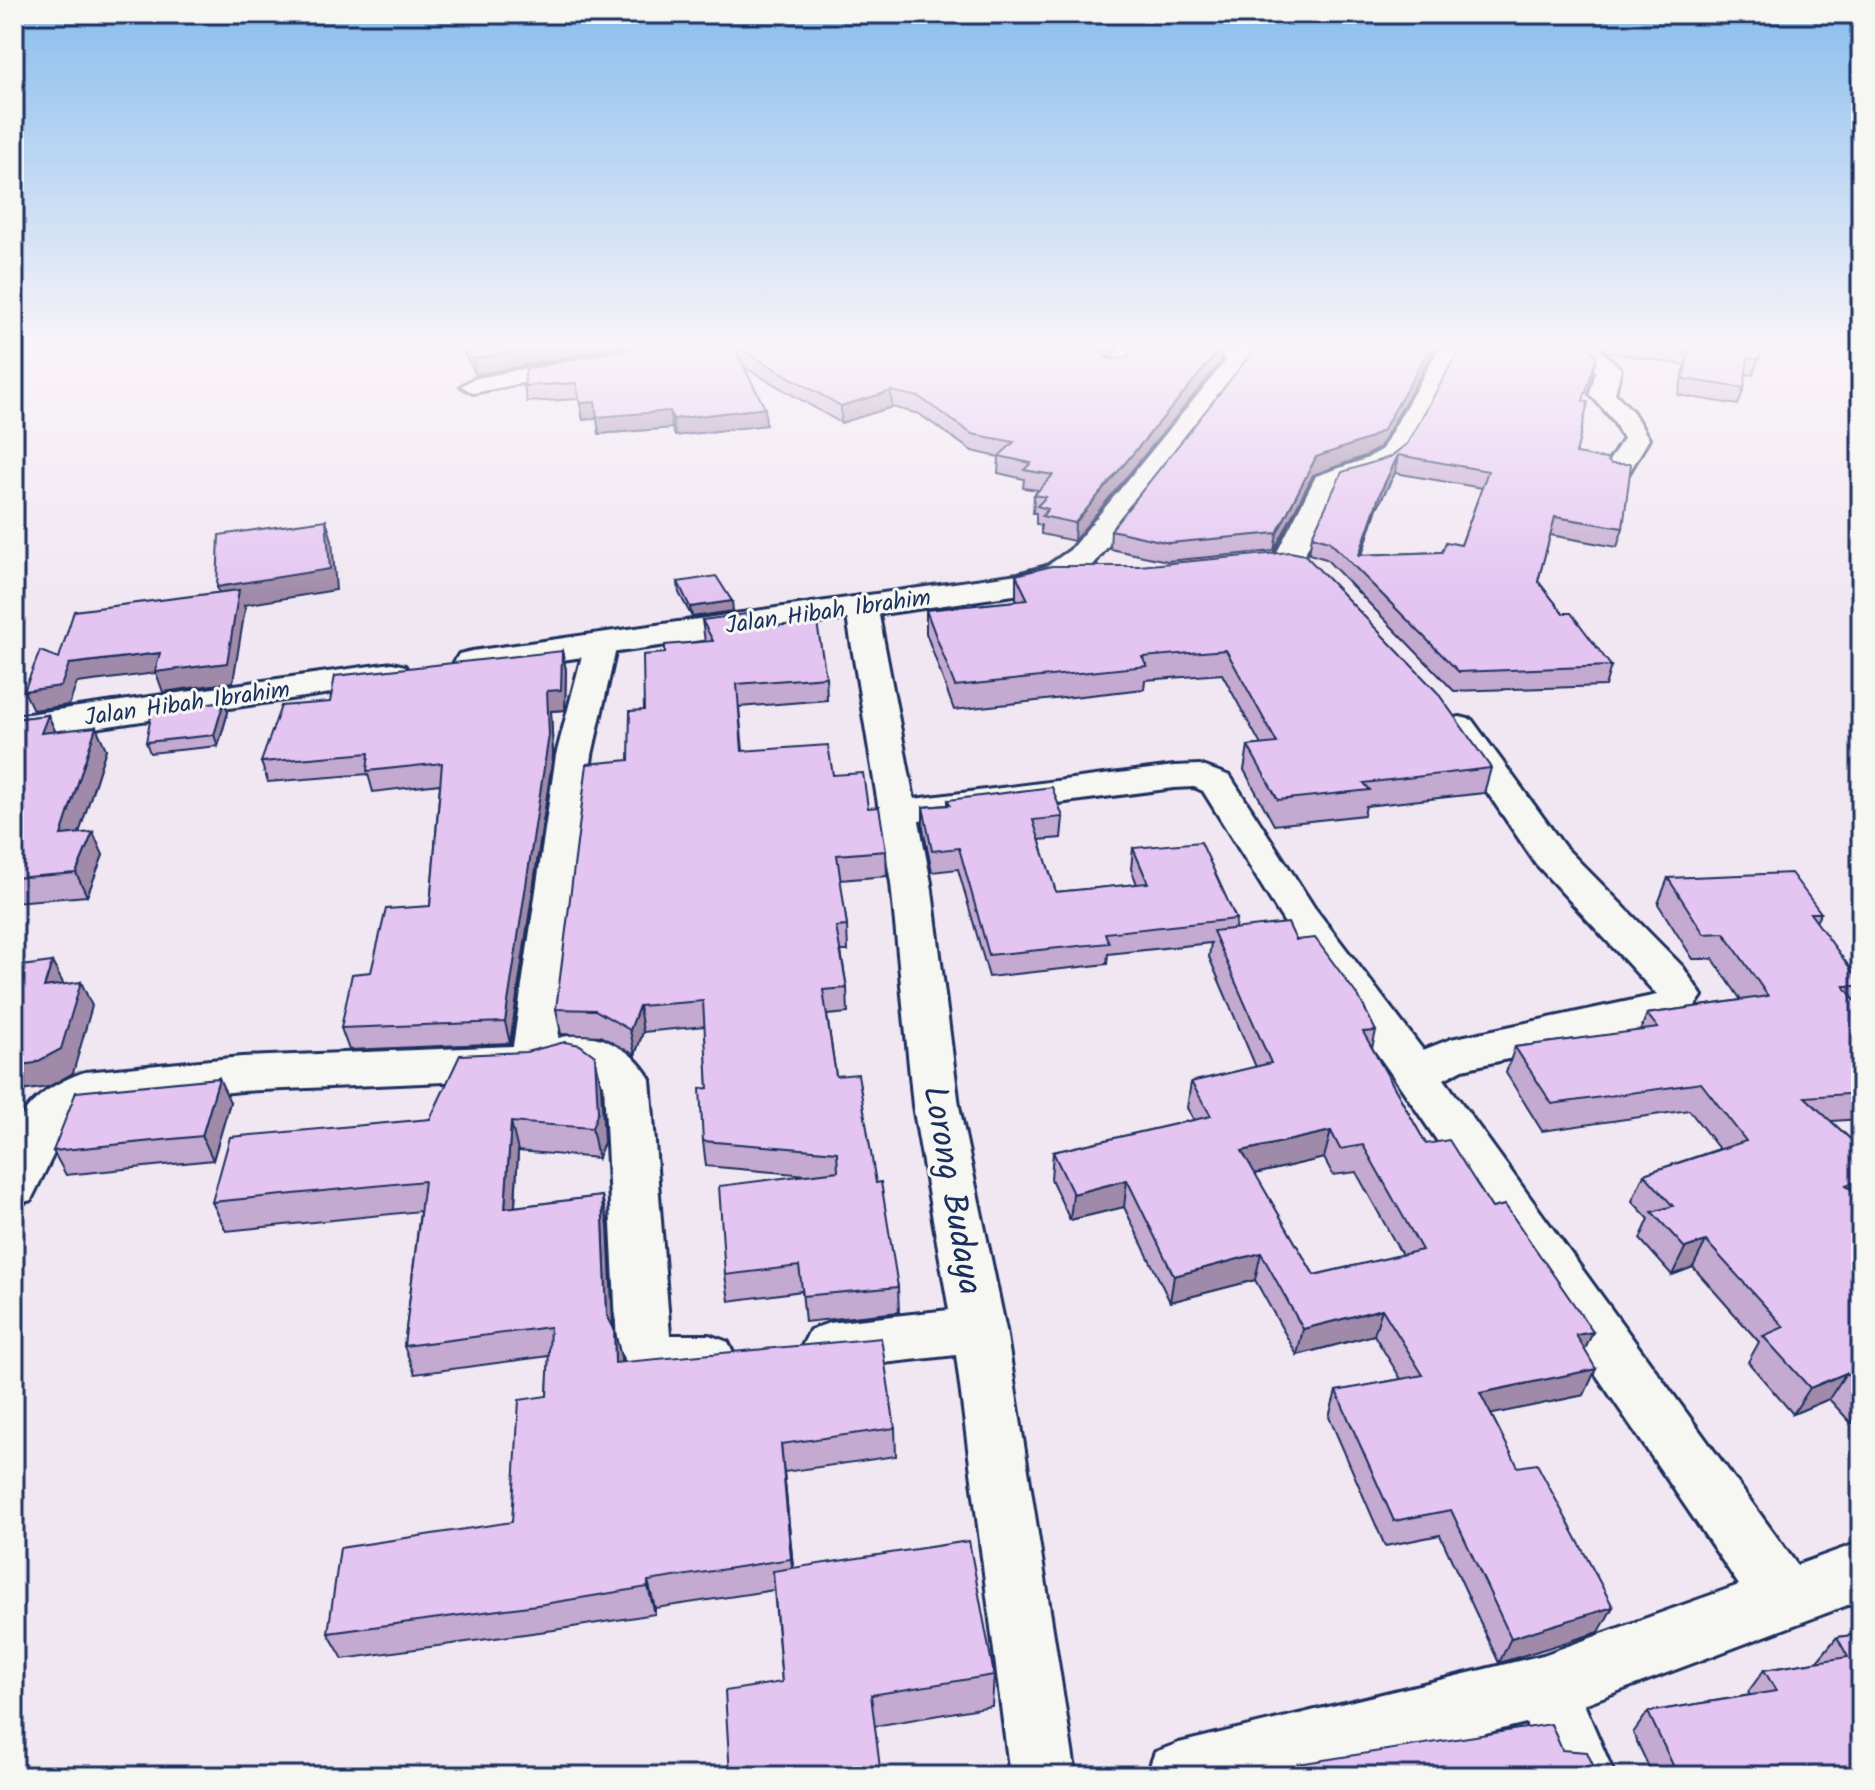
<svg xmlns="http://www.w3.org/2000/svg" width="1875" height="1790" font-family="Kalam,sans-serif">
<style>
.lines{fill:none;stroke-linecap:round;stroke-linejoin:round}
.minor-casing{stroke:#1b2f5e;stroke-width:6}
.tertiary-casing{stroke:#1b2f5e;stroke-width:6}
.minor{fill:#f6f6f2;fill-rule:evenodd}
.tertiary{fill:#f6f6f2;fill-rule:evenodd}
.wall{fill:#c4a9d0;stroke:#1b2f5e;stroke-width:2;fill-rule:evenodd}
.shaded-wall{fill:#a08aa9;stroke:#1b2f5e;stroke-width:2}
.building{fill:#e4c5f2;stroke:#1b2f5e;stroke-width:2;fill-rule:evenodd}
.labels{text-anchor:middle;stroke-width:6;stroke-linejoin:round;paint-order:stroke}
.far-street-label{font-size:24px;fill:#1b2f5e;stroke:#f6f6f2}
.near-street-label{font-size:34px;fill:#1b2f5e;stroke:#f6f6f2}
</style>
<rect width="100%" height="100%" fill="#f1e7f2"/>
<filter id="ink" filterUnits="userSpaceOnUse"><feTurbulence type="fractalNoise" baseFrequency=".0125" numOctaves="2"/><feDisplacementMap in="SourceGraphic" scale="16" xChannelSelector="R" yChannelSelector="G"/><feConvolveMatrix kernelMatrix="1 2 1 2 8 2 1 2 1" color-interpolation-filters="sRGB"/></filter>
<g filter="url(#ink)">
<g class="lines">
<g class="minor-casing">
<g id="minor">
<polygon points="640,345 688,345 677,352 473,393 461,386 473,379"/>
<polygon points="1123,345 1148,345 1123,372 1107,372 1103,367"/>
<polygon points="1172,345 1225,345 1253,351 1257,356 1245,363 1183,352"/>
<polygon points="1441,345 1464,345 1401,460 1386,471 1337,487 1298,568 1276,568 1272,562 1316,476 1366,459 1382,449"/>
<polygon points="1577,345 1600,345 1599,349 1621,369 1615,393 1633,412 1649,439 1626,478 1606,478 1602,472 1623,439 1613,420 1590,394 1596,371 1574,351"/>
<polygon points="861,596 872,598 877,605 914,799 1174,766 1200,765 1230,776 1314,907 1423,1050 1451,1039 1657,995 1536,864 1443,727 1448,720 1460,717 1472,720 1564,846 1683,967 1702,996 1685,1020 1463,1069 1444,1079 1797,1565 1861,1542 1861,1600 1584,1704 1615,1776 1548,1776 1526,1723 1313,1776 1146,1776 1155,1752 1179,1743 1543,1655 1739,1585 1400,1086 1286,925 1203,791 1194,787 1174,788 919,821 931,883 959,1106 1006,1330 1076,1776 1010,1776 956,1355 829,1369 810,1362 802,1346 810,1330 829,1323 949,1310 913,1106 891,883 845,605 850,598"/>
<path d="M 601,634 L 612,637 L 617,644 L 592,755 L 558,1038 C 596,1029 631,1046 650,1079 L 670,1335 L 709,1335 L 728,1342 L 736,1359 L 728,1376 C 705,1384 662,1390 639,1376 C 628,1369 622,1355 617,1344 L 604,1084 L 583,1067 L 533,1078 L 242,1091 L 93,1105 L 66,1129 L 31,1200 L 14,1205 C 14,1184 10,1157 14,1136 C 21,1103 56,1081 85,1072 L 242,1057 L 513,1046 L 556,755 L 585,644 L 590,637 Z"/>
</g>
</g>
<g class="tertiary-casing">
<g id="tertiary">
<polygon points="1239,345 1265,345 1094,564 1071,580 1021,594 472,673 459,670 454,662 459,654 472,651 1018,574 1047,566 1070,550"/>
<polygon points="392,663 405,666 410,674 405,682 14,740 14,716"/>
</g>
</g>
<use href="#minor" class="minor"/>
<use href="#tertiary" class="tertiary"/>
</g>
<g class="wall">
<polygon points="460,345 623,345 476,375"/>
<polygon points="644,345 1119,345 1108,359 1221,362 1074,541 1041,534 1041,525 1036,524 1036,513 1033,513 1034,495 1038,490 1023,488 1024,479 998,473 999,457 972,451 919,414 892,407 841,423 744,367 766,425 675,436 672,428 599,434 597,418 583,420 579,399 527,402 524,386"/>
<polygon points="1258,345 1437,345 1380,447 1365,456 1313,475 1274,551 1167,561 1110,549 1111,530"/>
<polygon points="1602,345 1763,345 1753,375 1746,374 1744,388 1738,405 1678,395 1685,365 1607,352"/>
<path d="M 1584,401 L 1576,454 L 1623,528 L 1617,547 L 1550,535 L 1538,581 L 1563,613 L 1611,666 L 1605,686 L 1454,691 L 1326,559 L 1309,554 L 1312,536 L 1390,457 L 1407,444 ZM 1395,473 L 1482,488 L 1461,545 L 1442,552 L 1362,555 L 1377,508 Z"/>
<polygon points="1052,566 1491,768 1484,793 1366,806 1364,815 1274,825 1244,770 1248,746 1261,745 1222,674 1145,680 1144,689 954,710 926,633 926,610 1017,601 1016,598 1016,575"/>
<polygon points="678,582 733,611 692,617 679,593"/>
<polygon points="702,620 753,627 826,677 827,700 739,707 743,751 833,775 868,808 886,851 887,876 840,880 847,926 848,951 841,951 847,988 848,1013 827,1015 836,1076 876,1183 898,1287 899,1312 805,1322 802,1291 729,1301 725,1275 808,1175 706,1166 703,1141 708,1088 705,1026 643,1032 635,1055 600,1036 561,1034 556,1009 629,760 665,653 705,642"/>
<polygon points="562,651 566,670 565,710 551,711 553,755 510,1043 349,1050 341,1028 371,972 430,906 440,784 373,792 368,774 268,782 261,762"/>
<polygon points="224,701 228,712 218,746 150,753 146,742"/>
<polygon points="48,715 55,732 106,749 79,833 103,855 87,896 14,902 14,719"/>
<path d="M 948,800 L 1063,817 L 1061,838 L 1039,840 L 1056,892 L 1137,884 L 1131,869 L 1133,848 L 1236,919 L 1235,929 L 1296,940 L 1376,1031 L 1372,1048 L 1426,1144 L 1492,1208 L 1585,1350 L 1584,1395 L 1491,1414 L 1599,1632 L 1499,1663 L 1440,1535 L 1385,1546 L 1329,1417 L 1336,1391 L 1401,1379 L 1374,1335 L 1297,1355 L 1255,1280 L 1170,1302 L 1124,1207 L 1070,1220 L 1051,1179 L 1053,1152 L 1194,1120 L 1187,1108 L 1191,1082 L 1256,1067 L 1209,957 L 1211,943 L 1108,954 L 1107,964 L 989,977 L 958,869 L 932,872 L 923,828 L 923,807 L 948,805 ZM 1324,1158 L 1333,1175 L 1356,1172 L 1402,1255 L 1314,1275 L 1255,1174 Z"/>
<polygon points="1668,878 1821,913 1816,922 1861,983 1861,989 1855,1001 1861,1009 1861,1119 1831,1121 1861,1149 1861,1419 1851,1423 1829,1399 1793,1414 1748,1362 1759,1342 1693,1267 1672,1275 1640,1239 1649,1219 1632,1201 1644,1174 1719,1149 1689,1110 1542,1131 1506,1073 1515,1047 1640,1031 1647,1014 1741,1000 1713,959 1693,959 1658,904"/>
<polygon points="601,1085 604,1142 598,1158 518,1151 515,1207 602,1196 608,1225 613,1326 621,1357 621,1362 895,1428 896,1456 784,1472 793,1568 994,1675 992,1706 875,1726 782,1682 774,1590 655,1608 655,1614 554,1630 343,1659 328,1633 512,1522 547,1396 549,1356 415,1374 404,1346 420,1211 226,1231 212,1202 430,1119"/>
<polygon points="230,1102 213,1160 66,1175 53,1151"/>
<polygon points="1861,1634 1861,1776 1653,1776 1633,1733 1648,1712 1750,1695 1748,1692 1764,1670 1820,1661 1819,1659 1837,1637"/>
<polygon points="1562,1750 1598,1776 1293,1776 1298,1764"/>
</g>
<g class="shaded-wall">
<polygon points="542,345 623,345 476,375 473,359"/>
<polygon points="1108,345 1119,345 1101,369 1102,353"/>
<polygon points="1432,345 1437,345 1380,447 1365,456 1313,475 1274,551 1277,533 1316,457"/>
<polygon points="1223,346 1221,362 1074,541 1075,523"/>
<polygon points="891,391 892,407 841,423 841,406"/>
<polygon points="595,402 670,411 672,428 599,434 597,418 583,420 580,403"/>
<polygon points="765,408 766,425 675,436 673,419"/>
<polygon points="1398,455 1395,473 1377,508 1357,569 1359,555 1381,491"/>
<polygon points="326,520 332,540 336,590 244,605 245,609 233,682 163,692 156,673 77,683 69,705 33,710 24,691 69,664 160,653 224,608 217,587"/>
<polygon points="732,601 733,611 692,617 690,607"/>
<polygon points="562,651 566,670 565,710 551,711 553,755 510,1043 505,1022 547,691"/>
<polygon points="224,701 228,712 218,746 214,735"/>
<polygon points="48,715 58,737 41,733"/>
<polygon points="96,727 106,749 71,858 61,835"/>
<polygon points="93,832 103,855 87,896 76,873"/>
<polygon points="52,962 64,985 44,987"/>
<polygon points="81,982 92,1006 73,1073 48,1087 14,1092 14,1066"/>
<polygon points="639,1006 643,1032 635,1055 630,1030"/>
<polygon points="595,1056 601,1085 604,1142 598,1158 592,1128"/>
<polygon points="219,1078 230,1102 213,1160 202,1136"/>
<polygon points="511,1122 518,1151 513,1237 505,1208"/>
<polygon points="1331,1131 1324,1158 1237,1178 1242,1151"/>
<polygon points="1127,1180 1124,1207 1070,1220 1073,1194"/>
<polygon points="1861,1180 1861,1201 1846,1185"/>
<polygon points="602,1196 608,1225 614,1344 607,1315"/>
<polygon points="1706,1241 1693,1267 1672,1275 1685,1248"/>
<polygon points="1261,1253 1255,1280 1170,1302 1174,1276"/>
<polygon points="1382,1309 1374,1335 1297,1355 1303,1329"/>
<polygon points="614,1329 621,1357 621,1391 615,1363"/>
<polygon points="1593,1332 1581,1358 1576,1335"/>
<polygon points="1596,1369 1584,1395 1470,1419 1480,1393"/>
<polygon points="1846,1373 1829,1399 1793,1414 1810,1388"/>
<polygon points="1861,1408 1861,1419 1851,1423"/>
<polygon points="781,1444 784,1472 795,1587 791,1559"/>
<polygon points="648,1581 655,1608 655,1614 648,1587"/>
<polygon points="1613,1607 1599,1632 1499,1663 1511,1638"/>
</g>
<g class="building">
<polygon points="466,345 542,345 473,359"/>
<polygon points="644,345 733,345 765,408 673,419 670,411 597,417 595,402 580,403 576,383 524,386 526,369"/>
<polygon points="733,345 1108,345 1102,353 1108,359 1126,358 1137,345 1223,346 1075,523 1042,516 1048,509 1037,506 1046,497 1034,495 1053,475 1024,470 1031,463 999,456 1014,442 972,434 919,397 891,391 841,406"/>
<polygon points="1258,345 1432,345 1383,430 1368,439 1316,457 1277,533 1169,543 1111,530"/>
<path d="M 1462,345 L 1587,345 L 1597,356 L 1583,401 L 1588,402 L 1576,454 L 1606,459 L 1611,464 L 1631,464 L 1623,528 L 1555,517 L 1538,581 L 1563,613 L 1571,613 L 1611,666 L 1459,672 L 1329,541 L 1312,536 L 1342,472 L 1390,457 L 1407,444 ZM 1398,455 L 1488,471 L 1461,545 L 1446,542 L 1442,552 L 1359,555 L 1381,491 Z"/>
<polygon points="1669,345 1763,345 1759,359 1748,358 1744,388 1683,379 1690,349"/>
<polygon points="326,520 330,569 217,587 219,535"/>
<polygon points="1290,552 1305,555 1437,692 1491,768 1364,783 1370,790 1278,800 1248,746 1277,743 1226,650 1142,657 1147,666 955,686 926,610 1028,600 1016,575 1052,566 1139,566"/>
<polygon points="716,576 732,601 690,607 678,582"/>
<polygon points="239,590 227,663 155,672 160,653 69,664 61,686 24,691 40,651 59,658 74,611"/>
<polygon points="746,614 753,627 817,623 826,677 737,684 742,751 828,745 833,775 863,773 868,808 879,807 886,851 837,855 847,926 836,927 847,988 823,990 836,1076 858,1074 876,1183 881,1182 898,1287 803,1296 799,1266 725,1275 719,1186 838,1171 837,1152 703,1141 700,1089 708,1088 703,1001 639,1006 630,1030 595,1010 556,1009 587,764 629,760 630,711 644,710 643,655 665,653 665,645 713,641 702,620"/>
<polygon points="562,651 561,690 547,691 549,735 505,1022 341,1028 352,974 371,972 386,909 430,906 442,763 367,771 369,753 261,762 281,706 330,702 335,676"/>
<polygon points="224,701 214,735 146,742 152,711"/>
<polygon points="48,715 41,733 96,727 61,835 93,832 76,873 14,878 14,772 18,762 14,762 14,719"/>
<polygon points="1052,787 1063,817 1033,820 1056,892 1148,883 1133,848 1201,842 1236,919 1105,933 1109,943 989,955 959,848 932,851 923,807 950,805 948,800"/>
<polygon points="1791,873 1821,913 1810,913 1861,983 1861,986 1844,986 1861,1009 1861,1093 1805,1097 1861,1149 1861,1180 1846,1185 1861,1199 1861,1389 1846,1373 1810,1388 1763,1336 1784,1327 1706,1241 1685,1248 1652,1212 1673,1206 1644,1174 1746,1141 1701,1083 1552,1104 1515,1047 1658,1028 1647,1014 1768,996 1724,933 1704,934 1668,878"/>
<path d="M 1288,923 L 1296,940 L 1315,938 L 1360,999 L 1376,1031 L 1363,1032 L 1426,1144 L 1449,1140 L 1492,1208 L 1505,1205 L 1593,1332 L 1576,1335 L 1596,1369 L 1480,1393 L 1518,1467 L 1537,1464 L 1613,1607 L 1511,1638 L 1451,1510 L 1394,1521 L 1336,1391 L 1423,1375 L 1382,1309 L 1303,1329 L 1261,1253 L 1174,1276 L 1127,1180 L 1073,1194 L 1053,1152 L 1211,1116 L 1191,1082 L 1271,1063 L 1213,931 ZM 1331,1131 L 1340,1149 L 1363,1145 L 1422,1250 L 1314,1275 L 1242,1151 Z"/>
<polygon points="52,962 44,987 81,982 61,1049 35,1063 14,1066 14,967"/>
<polygon points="565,1042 580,1045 595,1056 598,1112 592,1128 511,1122 505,1208 602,1196 607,1315 614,1329 615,1363 881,1338 895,1428 781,1444 791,1559 648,1581 648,1587 544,1604 328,1633 340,1548 512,1522 519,1400 547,1396 550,1327 404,1346 424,1181 212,1202 230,1137 430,1119 460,1055 526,1052"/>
<polygon points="219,1078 202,1136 53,1151 76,1092"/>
<polygon points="969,1541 994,1675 871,1695 881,1776 730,1776 725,1691 782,1682 773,1571"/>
<polygon points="1861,1634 1861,1776 1678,1776 1648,1712 1776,1691 1764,1670 1848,1657 1837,1637"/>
<polygon points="1551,1724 1562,1750 1587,1752 1598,1776 1301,1776 1298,1764"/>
</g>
</g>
<linearGradient id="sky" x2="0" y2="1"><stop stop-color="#88bded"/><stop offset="0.58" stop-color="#f9f4f9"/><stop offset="1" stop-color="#f9f4f9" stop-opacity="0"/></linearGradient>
<rect width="1875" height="596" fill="url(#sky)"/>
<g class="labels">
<g class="far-street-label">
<text transform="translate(828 611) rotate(-8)" y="8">Jalan Hibah Ibrahim</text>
<text transform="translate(187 703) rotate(-8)" y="8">Jalan Hibah Ibrahim</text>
</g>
<g class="near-street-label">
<text transform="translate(954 1190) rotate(80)" y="12">Lorong Budaya</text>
</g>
</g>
<rect width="1875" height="1790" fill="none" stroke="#f6f6f2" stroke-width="48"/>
<rect x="24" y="24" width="1827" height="1742" fill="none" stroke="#1b2f5e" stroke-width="3" filter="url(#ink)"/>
</svg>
